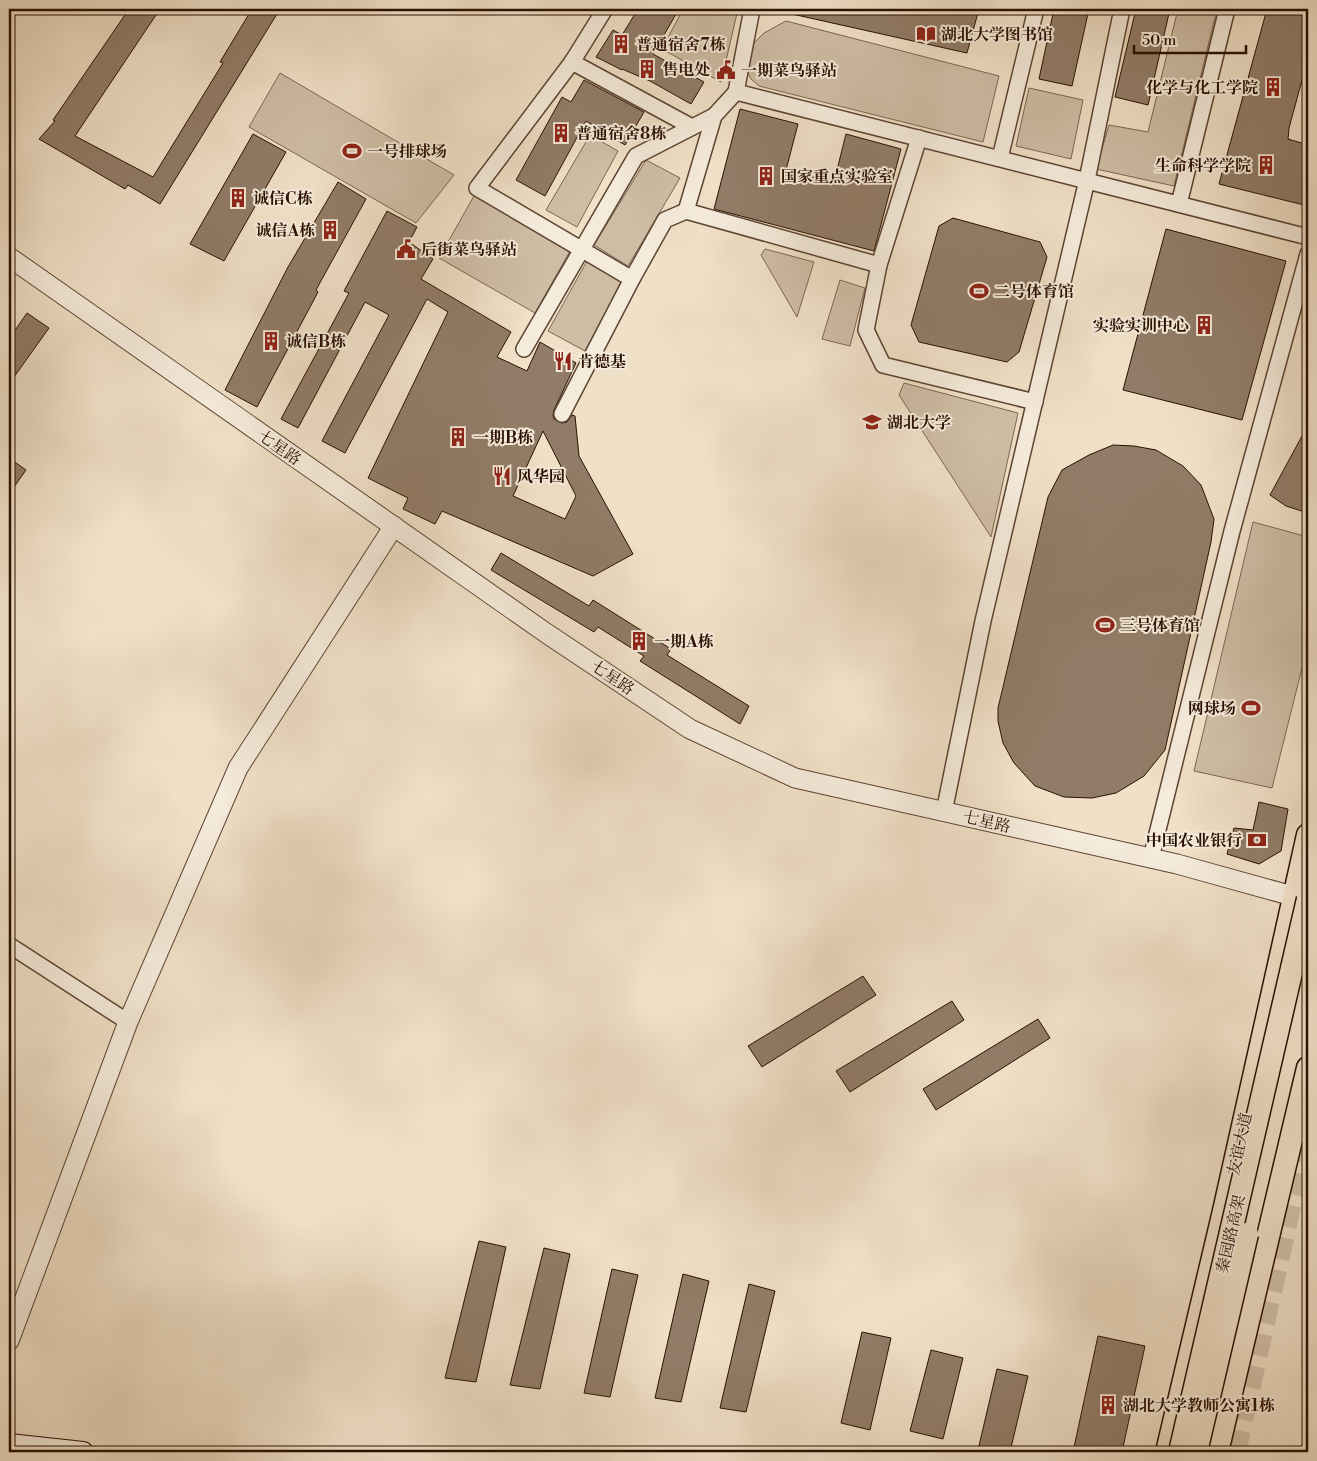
<svg xmlns="http://www.w3.org/2000/svg" width="1317" height="1461" font-family="'Libre Bodoni','Noto Serif SC',serif">
<style>
.green{fill:#cebda5;stroke:#7c6652}
.building{fill:#917c67;stroke:#2a1000;fill-rule:evenodd}
.lines{fill:none;stroke-linecap:round;stroke-linejoin:round}
.primary-tunnel{stroke:#d2c1a9;stroke-width:22;stroke-dasharray:22 11;stroke-linecap:butt}
.minor-casing{stroke:#5c4432;stroke-width:18}
.tertiary-casing{stroke:#5c4432;stroke-width:21}
.secondary-casing{stroke:#2a1000;stroke-width:22}
.primary-casing{stroke:#2a1000;stroke-width:25}
.minor{stroke:#f5ebdb;stroke-width:15}
.tertiary{stroke:#f5ebdb;stroke-width:19}
.secondary{stroke:#f5ebdb;stroke-width:20}
.primary{stroke:#f0e0c7;stroke-width:22}
.primary-bridge-casing{stroke:#2a1000;stroke-width:25;stroke-linecap:butt}
.primary-bridge{stroke:#f0e0c7;stroke-width:22}
.labels{text-anchor:middle;stroke-width:4;stroke-linejoin:round;paint-order:stroke}
.poi-label{font-size:16px;font-weight:bold;fill:#2a1000;stroke:#f5ebdb;text-anchor:start}
.street-label{font-size:16px;fill:#2a1000;stroke:#f5ebdb}
</style>
<rect width="100%" height="100%" fill="#f0e0c7"/>
<filter id="stains"><feTurbulence type="fractalNoise" baseFrequency=".004" numOctaves="4"/><feColorMatrix values="0 0 0 0 .2 0 0 0 0 .09 0 0 0 0 .02 0 0 0 .5 -.17"/></filter>
<radialGradient id="worn" r=".72"><stop offset=".6" stop-color="#630" stop-opacity="0"/><stop offset="1" stop-color="#630" stop-opacity=".3"/></radialGradient>
<g class="green">
<polygon points="683,9 738,9 721,82 662,49"/>
<polygon points="1178,9 1217,9 1174,186 1096,169 1109,125 1148,132"/>
<polygon points="786,21 999,76 983,142 759,86 751,79 747,71 753,44 764,33"/>
<polygon points="280,73 454,175 416,223 249,127"/>
<polygon points="1029,88 1083,100 1071,159 1016,146"/>
<polygon points="590,135 618,151 577,227 546,210"/>
<polygon points="646,160 680,178 628,266 594,245"/>
<polygon points="475,194 570,251 535,313 439,258"/>
<polygon points="765,249 814,262 797,317 761,255"/>
<polygon points="587,261 623,281 585,351 548,331"/>
<polygon points="840,280 865,288 850,346 822,339"/>
<polygon points="904,383 1018,413 991,537 899,395"/>
<polygon points="1253,522 1308,537 1308,644 1272,788 1194,771"/>
</g>
<g class="building">
<polygon points="129,9 160,9 75,136 153,177 223,63 220,62 252,9 280,9 160,204 128,185 125,189 39,139 55,121 53,120"/>
<polygon points="638,9 679,9 653,54 704,82 691,104 650,81 622,69 622,70 596,57 613,30 622,35"/>
<polygon points="792,9 979,9 967,53 792,14"/>
<polygon points="1054,9 1089,9 1072,86 1039,79"/>
<polygon points="1136,9 1170,9 1148,105 1115,97"/>
<polygon points="1267,9 1308,9 1308,58 1289,128 1288,139 1308,145 1308,206 1219,184"/>
<polygon points="584,80 644,112 625,145 586,121 545,196 516,180 562,97 571,102"/>
<polygon points="740,109 798,124 786,170 834,182 846,134 901,149 874,251 714,209"/>
<polygon points="253,134 286,152 224,261 190,244"/>
<polygon points="338,182 366,199 316,290 318,292 257,407 225,390 288,267"/>
<path d="M 387,211 L 417,227 L 409,242 L 433,259 L 421,279 L 511,332 L 497,357 L 527,371 L 540,342 L 576,363 L 554,410 L 553,415 L 554,419 L 562,423 L 567,422 L 572,415 L 575,416 L 579,456 L 633,554 L 593,576 L 442,511 L 435,524 L 403,509 L 408,498 L 368,478 L 448,312 L 427,299 L 345,453 L 322,441 L 389,315 L 365,302 L 298,428 L 281,419 L 349,293 L 344,291 ZM 543,431 L 576,496 L 565,519 L 513,496 Z"/>
<polygon points="953,218 1040,242 1047,257 1019,352 1007,362 919,342 911,325 939,226"/>
<polygon points="1166,229 1286,261 1242,420 1123,390"/>
<polygon points="27,313 49,328 9,384 9,339"/>
<polygon points="1308,425 1308,513 1286,506 1270,495"/>
<polygon points="1113,445 1134,446 1156,450 1183,466 1201,485 1214,519 1211,542 1165,750 1144,776 1116,793 1092,798 1064,797 1035,786 1014,763 1003,743 998,721 998,708 1048,497 1062,470 1089,455"/>
<polygon points="9,458 26,470 9,494"/>
<polygon points="501,553 589,606 593,600 671,649 667,655 749,706 740,724 640,661 644,656 598,627 594,632 491,570"/>
<polygon points="1259,802 1288,809 1281,851 1259,864 1227,854 1234,828 1253,830"/>
<polygon points="863,976 876,995 762,1067 748,1046"/>
<polygon points="952,1001 964,1020 850,1092 836,1071"/>
<polygon points="1038,1019 1050,1038 936,1110 923,1089"/>
<polygon points="479,1241 506,1247 476,1382 445,1378"/>
<polygon points="544,1248 570,1254 540,1389 510,1385"/>
<polygon points="612,1269 638,1275 610,1397 584,1393"/>
<polygon points="683,1274 709,1281 681,1402 655,1398"/>
<polygon points="749,1284 775,1291 746,1412 720,1408"/>
<polygon points="862,1332 891,1338 870,1430 841,1423"/>
<polygon points="1098,1336 1145,1346 1122,1452 1073,1452"/>
<polygon points="931,1350 963,1358 943,1439 910,1431"/>
<polygon points="997,1369 1028,1376 1010,1452 989,1452 978,1450"/>
</g>
<g class="lines">
<polyline class="primary-tunnel" points="1235,1452 1308,1127"/>
<g class="minor-casing">
<g id="minor">
<polyline points="605,9 572,62 477,188 632,279"/>
<polyline points="752,9 736,92 1308,237"/>
<polyline points="572,62 692,127"/>
<polyline points="919,138 879,265 866,330 883,365 1035,402"/>
<polyline points="1000,158 1036,9"/>
<polyline points="1179,204 1227,9"/>
<polyline points="686,211 714,116 736,92"/>
<polyline points="524,349 636,156 714,116"/>
<polyline points="562,414 632,279 665,220 686,211 879,265"/>
<polyline points="944,812 983,621 1087,180 1122,9"/>
<polyline points="1151,858 1232,531 1308,254"/>
<polyline points="9,945 128,1022"/>
</g>
</g>
<g class="tertiary-casing">
<g id="tertiary">
<polyline points="9,257 546,633 690,729 795,778 1177,864 1307,900"/>
<polyline points="9,1341 128,1022 238,768 394,526"/>
</g>
</g>
<g class="secondary-casing">
<polyline id="secondary" points="9,1444 83,1452"/>
</g>
<g class="primary-casing">
<g id="primary">
<polyline points="1167,1452 1224,1211 1308,835"/>
<polyline points="1217,1452 1308,1068"/>
</g>
</g>
<use href="#minor" class="minor"/>
<use href="#tertiary" class="tertiary"/>
<use href="#secondary" class="secondary"/>
<use href="#primary" class="primary"/>
<g class="primary-bridge-casing">
<g id="primary-bridge">
<polyline points="1180,1452 1308,899"/>
<polyline points="1196,1452 1247,1234"/>
</g>
</g>
<use href="#primary-bridge" class="primary-bridge"/>
</g>
<defs>
<g id="library-bare" transform="scale(1.5)"><path d="M-6-4Q-3-5.5-.7-3.5V5Q-3 3-6 4ZM6-4Q3-5.5 .7-3.5V5Q3 3 6 4Z" fill="#8f2418" stroke="#f5ebdb" stroke-width="2.5" paint-order="stroke"/></g>
<g id="building-bare" transform="scale(1.5)"><path d="M-4-6H4V6H1V3H-1V6H-4ZM-2.5-4.3h1.7v1.8h-1.7ZM.8-4.3h1.7v1.8H.8ZM-2.5-1h1.7V.8h-1.7ZM.8-1h1.7V.8H.8Z" fill="#8f2418" stroke="#f5ebdb" stroke-width="2.5" paint-order="stroke"/></g>
<g id="civic-bare" transform="scale(1.5)"><path d="M-.6-6.5H3V-4.5H.6V-3L4-1V1h2V6H-6V1h2V-1L-.6-3ZM-1.2 2.5V6h2.4V2.5Z" fill="#8f2418" stroke="#f5ebdb" stroke-width="2.5" paint-order="stroke"/></g>
<g id="stadium-bare" transform="scale(1.5)"><path d="M0-5a6.5 5 0 1 0 0 10a6.5 5 0 1 0 0-10ZM-3.5-1.8h7v3.6h-7Z" fill="#8f2418" stroke="#f5ebdb" stroke-width="2.5" paint-order="stroke"/></g>
<g id="restaurant-bare" transform="scale(1.5)"><path d="M-5-6h1v4h1v-4h1v4h1v-4h1v5L-1.5 .5V6h-2V.5L-5-1ZM5-6V6H3V1.5H1.5Q1.5-4 5-6Z" fill="#8f2418" stroke="#f5ebdb" stroke-width="2.5" paint-order="stroke"/></g>
<g id="university-bare" transform="scale(1.5)"><path d="M0-5L7-2L0 1L-7-2ZM-4 1L0 2.5L4 1V4Q0 6-4 4Z" fill="#8f2418" stroke="#f5ebdb" stroke-width="2.5" paint-order="stroke"/></g>
<g id="bank-bare" transform="scale(1.5)"><path d="M-6-4H6V4H-6ZM0-2.3a2.3 2.3 0 1 0 0 4.6a2.3 2.3 0 1 0 0-4.6Z" fill="#8f2418" stroke="#f5ebdb" stroke-width="2.5" paint-order="stroke"/></g>
</defs>
<g fill-rule="evenodd">
<use href="#library-bare" x="926" y="34"/>
<use href="#building-bare" x="621" y="44"/>
<use href="#building-bare" x="647" y="69"/>
<use href="#civic-bare" x="726" y="70"/>
<use href="#building-bare" x="1273" y="87"/>
<use href="#building-bare" x="561" y="133"/>
<use href="#stadium-bare" x="352" y="151"/>
<use href="#building-bare" x="1266" y="165"/>
<use href="#building-bare" x="766" y="176"/>
<use href="#building-bare" x="238" y="198"/>
<use href="#building-bare" x="330" y="230"/>
<use href="#civic-bare" x="406" y="249"/>
<use href="#stadium-bare" x="979" y="291"/>
<use href="#building-bare" x="1204" y="325"/>
<use href="#building-bare" x="271" y="341"/>
<use href="#restaurant-bare" x="563" y="361"/>
<use href="#university-bare" x="872" y="422"/>
<use href="#building-bare" x="458" y="437"/>
<use href="#restaurant-bare" x="502" y="476"/>
<use href="#stadium-bare" x="1105" y="625"/>
<use href="#building-bare" x="639" y="641"/>
<use href="#stadium-bare" x="1251" y="708"/>
<use href="#bank-bare" x="1257" y="840"/>
<use href="#building-bare" x="1108" y="1405"/>
</g>
<g class="labels">
<g class="poi-label">
<text x="941" y="40">湖北大学图书馆</text>
<text x="636" y="50">普通宿舍7栋</text>
<text x="662" y="75">售电处</text>
<text x="741" y="76">一期菜鸟驿站</text>
<text x="1258" y="93" text-anchor="end">化学与化工学院</text>
<text x="576" y="139">普通宿舍8栋</text>
<text x="367" y="157">一号排球场</text>
<text x="1251" y="171" text-anchor="end">生命科学学院</text>
<text x="781" y="182">国家重点实验室</text>
<text x="253" y="204">诚信C栋</text>
<text x="315" y="236" text-anchor="end">诚信A栋</text>
<text x="421" y="255">后街菜鸟驿站</text>
<text x="994" y="297">二号体育馆</text>
<text x="1189" y="331" text-anchor="end">实验实训中心</text>
<text x="286" y="347">诚信B栋</text>
<text x="578" y="367">肯德基</text>
<text x="887" y="428">湖北大学</text>
<text x="473" y="443">一期B栋</text>
<text x="517" y="482">风华园</text>
<text x="1120" y="631">三号体育馆</text>
<text x="654" y="647">一期A栋</text>
<text x="1236" y="714" text-anchor="end">网球场</text>
<text x="1242" y="846" text-anchor="end">中国农业银行</text>
<text x="1123" y="1411">湖北大学教师公寓1栋</text>
</g>
<g class="street-label">
<text transform="translate(280 447) rotate(35)" y="6">七星路</text>
<text transform="translate(613 677) rotate(34)" y="6">七星路</text>
<text transform="translate(987 821) rotate(13)" y="6">七星路</text>
<text transform="translate(1239 1144) rotate(-78)" y="6">友谊大道</text>
<text transform="translate(1230 1234) rotate(-77)" y="6">秦园路高架</text>
</g>
</g>
<rect width="1317" height="1461" fill="none" stroke="#f0e0c7" stroke-width="30"/>
<rect x="10" y="10" width="1297" height="1441" fill="none" stroke="#2a1000" stroke-width="2.5"/>
<rect x="15" y="15" width="1287" height="1431" fill="none" stroke="#2a1000"/>
<path d="M1134 45v8h112v-8" fill="none" stroke="#2a1000" stroke-width="2.5"/>
<text x="1142" y="45" font-size="15" fill="#2a1000" stroke="#f5ebdb" stroke-width="4" paint-order="stroke">50 m</text>
<rect width="100%" height="100%" filter="url(#stains)"/>
<rect width="100%" height="100%" fill="url(#worn)"/>
</svg>
